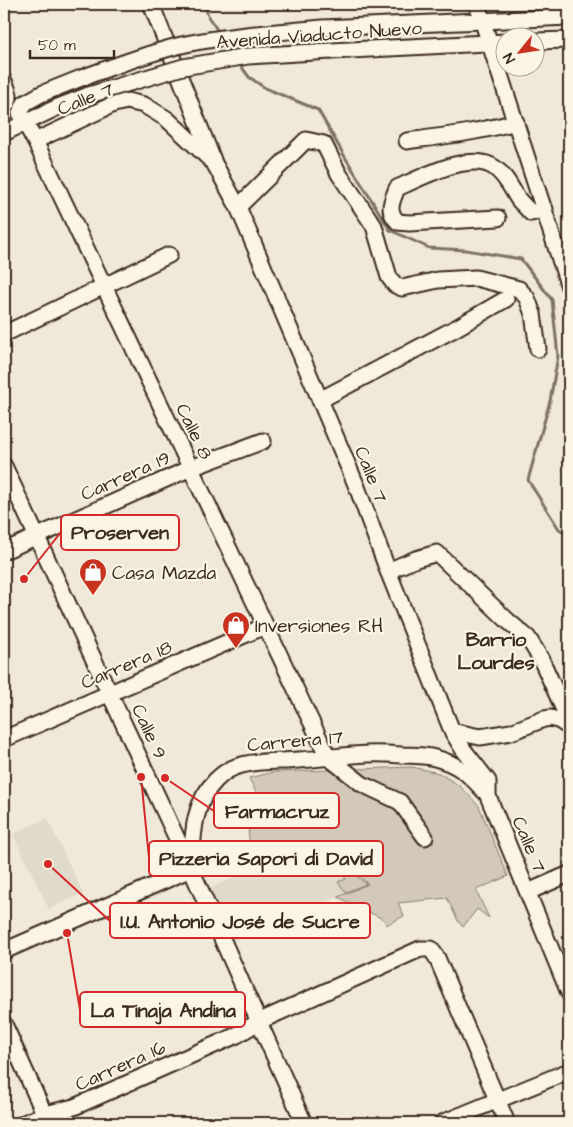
<svg xmlns="http://www.w3.org/2000/svg" width="573" height="1127" font-family="'Architects Daughter',sans-serif">
<style>
.built{fill:#e1d9c9}
.green{fill:#d2c9ba;stroke:#867a6c}
.lines{fill:none;stroke-linecap:round;stroke-linejoin:round}
.stream{stroke:#7e7163;stroke-width:3}
.minor-casing{stroke:#3b2a1e;stroke-width:19}
.minor{stroke:#fcf5e5;stroke-width:15}
.minor-bridge-casing{stroke:#3b2a1e;stroke-width:19;stroke-linecap:butt}
.minor-bridge{stroke:#fcf5e5;stroke-width:15}
.labels{text-anchor:middle;stroke-width:4.5;stroke-linejoin:round;paint-order:stroke}
.street-label{font-size:19px;fill:#3b2a1e;stroke:#fcf5e5}
.poi-label{font-size:19px;fill:#3b2a1e;stroke:#fcf5e5;text-anchor:start}
.neighbourhood-label{font-size:20px;font-weight:bold;fill:#3b2a1e;stroke:#fcf5e5}
.leader{fill:none;stroke:#d62828;stroke-width:2}
.callout-dot{fill:#d62828;stroke:#fcf5e5;stroke-width:2}
.callout{fill:#fcf5e5;stroke:#d62828;stroke-width:2}
.callout-label{font-size:20px;text-anchor:middle;font-weight:bold;fill:#3b2a1e}
</style>
<rect width="100%" height="100%" fill="#f0e9d9"/>
<filter id="ink" filterUnits="userSpaceOnUse"><feTurbulence type="fractalNoise" baseFrequency=".02" numOctaves="2"/><feDisplacementMap in="SourceGraphic" scale="10" xChannelSelector="R" yChannelSelector="G"/><feConvolveMatrix kernelMatrix="1 2 1 2 8 2 1 2 1" color-interpolation-filters="sRGB"/></filter>
<g filter="url(#ink)">
<g class="built">
<polygon points="47,818 83,893 49,909 13,834"/>
<polygon points="326,847 368,884 232,942 208,889 289,854 293,861"/>
</g>
<g class="green">
<polygon points="412,767 439,773 460,786 479,806 508,876 476,890 489,918 477,909 463,927 458,921 447,898 398,903 404,916 386,925 383,919 338,897 368,884 326,847 292,861 289,854 277,859 269,845 255,850 249,839 247,815 262,804 249,778 274,772"/>
<polygon points="325,849 366,884 346,892 338,882 346,879 336,864 315,872 304,857"/>
</g>
<g class="lines">
<g class="stream">
<polyline points="204,4 209,18 220,34"/>
<polyline points="224,41 232,53"/>
<polyline points="238,62 249,77 265,88 318,110 345,157 390,230 429,248 466,250 521,259 552,300 558,356 550,401 528,480 559,529 569,535"/>
</g>
<g class="minor-casing">
<g id="minor">
<polyline points="151,4 213,160"/>
<polyline points="477,4 569,287"/>
<polyline points="323,28 569,17"/>
<polyline points="536,41 569,40"/>
<polyline points="331,51 506,42"/>
<polyline points="81,78 41,94 25,103 20,113 35,141 328,757 362,784 400,802 425,837"/>
<path d="M 4,81 C 8,91 13,98 4,107"/>
<polyline points="4,133 58,107 89,95"/>
<polyline points="35,141 114,104 127,101 144,105 167,119 214,163 238,207 357,487 388,571 452,731 463,749 488,781 488,796 569,993"/>
<path d="M 407,141 C 444,136 480,132 516,122"/>
<polyline points="238,207 306,140 324,144 339,174 374,226 389,277 395,285 402,288 438,280 476,278 519,289 527,298 533,314 538,349"/>
<path d="M 498,218 L 409,223 L 398,222 C 386,210 392,202 397,188 C 421,178 471,150 495,168 C 506,176 511,188 518,199 C 522,204 527,208 531,213 L 545,209"/>
<polyline points="4,334 169,255"/>
<polyline points="320,400 456,328 506,299"/>
<polyline points="4,466 191,869 304,1123"/>
<polyline points="4,551 191,468 263,441"/>
<polyline points="388,571 416,559 437,553 508,621 528,638 541,659 569,721"/>
<polyline points="452,731 480,737 511,732 544,719 551,718 560,721 569,727"/>
<polyline points="4,739 265,626"/>
<polyline points="528,892 569,874"/>
<path d="M 4,951 L 191,869 C 193,837 192,804 216,780 C 223,773 232,767 242,765 C 261,760 280,762 299,760 C 321,759 344,755 367,754 C 378,753 390,754 401,755 C 412,755 424,755 435,758 C 458,764 469,774 484,791"/>
<polyline points="4,1024 48,1122"/>
<polyline points="24,1123 45,1114 74,1107 237,1035 260,1021 420,949 431,949 437,958 507,1123"/>
<polyline points="442,1123 569,1071"/>
</g>
</g>
<use href="#minor" class="minor"/>
<g class="minor-bridge-casing">
<g id="minor-bridge">
<path d="M 81,78 C 115,66 150,52 186,44 C 231,35 277,32 323,28"/>
<polyline points="89,95 183,67 248,56 331,51"/>
</g>
</g>
<use href="#minor-bridge" class="minor-bridge"/>
</g>
</g>
<defs>
<g id="shop-pin" transform="scale(1.4375)"><path d="M0 17L-7.5 6A9.5 9.5 0 1 1 7.5 6Z" fill="#c8321e" stroke="#fcf5e5"/><path d="M-5-2.5h2.3a2.7 3.5 0 0 1 5.4 0H5L5.5 6h-11ZM-1.5-2.5h3a1.5 2.3 0 0 0-3 0Z" fill="#fff"/></g>
</defs>
<g fill-rule="evenodd">
<use href="#shop-pin" x="93" y="572"/>
<use href="#shop-pin" x="236" y="625"/>
</g>
<g class="labels">
<g class="street-label">
<text transform="translate(319 34) rotate(-4)" y="7">Avenida Viaducto Nuevo</text>
<text transform="translate(85 98) rotate(-22)" y="7">Calle 7</text>
<text transform="translate(195 431) rotate(64)" y="7">Calle 8</text>
<text transform="translate(372 474) rotate(68)" y="7">Calle 7</text>
<text transform="translate(125 475) rotate(-24)" y="7">Carrera 19</text>
<text transform="translate(126 664) rotate(-23)" y="7">Carrera 18</text>
<text transform="translate(150 731) rotate(65)" y="7">Calle 9</text>
<text transform="translate(295 740) rotate(-5)" y="7">Carrera 17</text>
<text transform="translate(530 844) rotate(67)" y="7">Calle 7</text>
<text transform="translate(120 1065) rotate(-24)" y="7">Carrera 16</text>
</g>
<g class="poi-label">
<text x="112" y="579">Casa Mazda</text>
<text x="255" y="632">Inversiones RH</text>
</g>
<g class="neighbourhood-label">
<text x="496" y="646">Barrio<tspan x="496" dy="23">Lourdes</tspan></text>
</g>
</g>
<path class="leader" d="M24 579L61 532M165 778L214 811M141 777L149 858M48 864L110 921M67 933L80 1010"/>
<g class="callout-dot">
<circle cx="24" cy="579" r="5"/>
<circle cx="165" cy="778" r="5"/>
<circle cx="141" cy="777" r="5"/>
<circle cx="48" cy="864" r="5"/>
<circle cx="67" cy="933" r="5"/>
</g>
<g class="callout">
<rect x="61" y="515" width="118" height="35" rx="5"/>
<rect x="214" y="793" width="125" height="35" rx="5"/>
<rect x="149" y="841" width="234" height="35" rx="5"/>
<rect x="110" y="903" width="260" height="35" rx="5"/>
<rect x="80" y="992" width="165" height="35" rx="5"/>
</g>
<g class="callout-label">
<text x="120" y="539">Proserven</text>
<text x="277" y="818">Farmacruz</text>
<text x="266" y="865">Pizzeria Sapori di David</text>
<text x="240" y="928">I.U. Antonio José de Sucre</text>
<text x="163" y="1017">La Tinaja Andina</text>
</g>
<rect width="573" height="1127" fill="none" stroke="#fcf5e5" stroke-width="20"/>
<rect x="10" y="10" width="553" height="1107" fill="none" stroke="#3b2a1e" stroke-width="2" filter="url(#ink)"/>
<g transform="translate(520 52) rotate(240)"><circle r="24" fill="#fcf5e5" stroke="#afa495"/>
<path d="M0-4L9 19L0 12L-9 19Z" fill="#c8321e"/>
<text y="-8" font-size="14" font-weight="bold" text-anchor="middle" fill="#3b2a1e">N</text>
</g>
<path d="M30 50v8h84v-8" fill="none" stroke="#3b2a1e" stroke-width="2.5"/>
<text x="38" y="50" font-size="15" fill="#3b2a1e" stroke="#fcf5e5" stroke-width="4" paint-order="stroke">50 m</text>
</svg>
